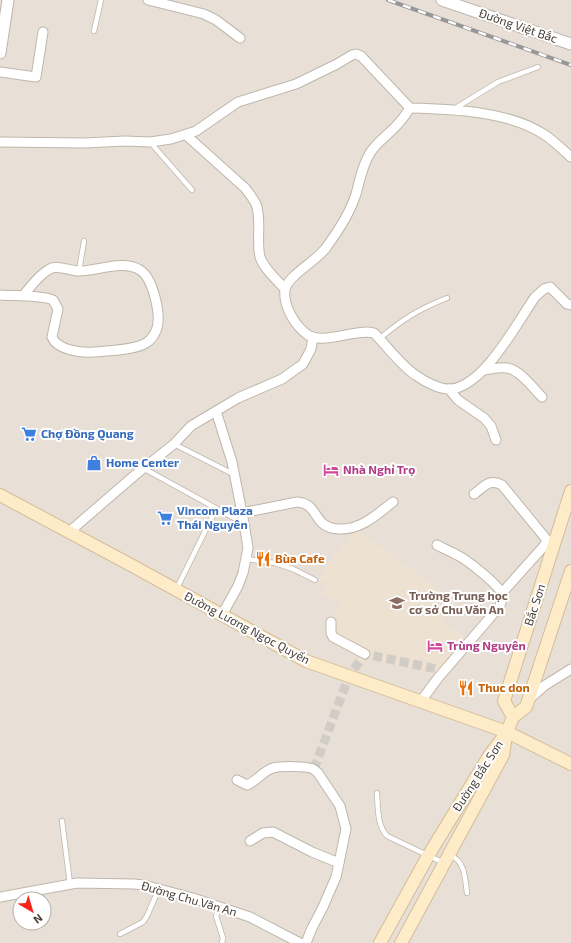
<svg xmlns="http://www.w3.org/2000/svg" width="571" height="943" font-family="'Exo 2',sans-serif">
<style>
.residential{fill:#e8e0d6;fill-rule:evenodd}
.education{fill:#ede2d2}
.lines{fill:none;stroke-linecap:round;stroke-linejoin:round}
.minor-tunnel{stroke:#d1ccc5;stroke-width:9;stroke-dasharray:9 4.5;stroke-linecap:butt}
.service-casing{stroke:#bfb6ab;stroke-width:6}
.minor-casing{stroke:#bfb6ab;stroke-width:11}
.tertiary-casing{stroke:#bfb6ab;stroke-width:13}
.secondary-casing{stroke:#d3bd99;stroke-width:14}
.service{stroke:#fff;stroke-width:4.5}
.minor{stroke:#fff;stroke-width:9}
.tertiary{stroke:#fff;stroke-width:11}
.secondary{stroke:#feebc8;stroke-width:12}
.rail-casing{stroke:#979797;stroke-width:4}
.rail{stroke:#fff;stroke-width:2.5;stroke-dasharray:8;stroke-linecap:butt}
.labels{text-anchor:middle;stroke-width:4;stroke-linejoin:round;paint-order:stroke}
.street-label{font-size:12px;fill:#473f37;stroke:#fff}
.shop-label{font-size:12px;font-weight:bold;fill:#366cbe;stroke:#fff;text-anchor:start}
.hotel-label{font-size:12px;font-weight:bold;fill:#b23c85;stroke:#fff;text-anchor:start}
.food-label{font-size:12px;font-weight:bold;fill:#c56008;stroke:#fff;text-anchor:start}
.education-label{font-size:12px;font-weight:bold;fill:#785e54;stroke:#fff;text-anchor:start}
</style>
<rect width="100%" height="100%" fill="#f4efe8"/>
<path class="residential" d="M 0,0 L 571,0 L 571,943 L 0,943 ZM 20,899 L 44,899 L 44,923 L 20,923 Z"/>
<polygon class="education" points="357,530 457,602 442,622 467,639 435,676 412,668 389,665 367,658 359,673 352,670 360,655 324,635 326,627 330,620 342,605 321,594 327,583 319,579 328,562"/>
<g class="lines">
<polyline class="minor-tunnel" points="314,769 349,676 365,654 437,669"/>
<g class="service-casing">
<g id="service">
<polyline points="94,31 101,0"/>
<polyline points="454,109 498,82 538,67"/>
<polyline points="150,142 192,190"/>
<polyline points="79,271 84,241"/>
<path d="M 379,339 C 403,319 419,309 447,298"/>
<polyline points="174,444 233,474"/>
<polyline points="143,468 243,523"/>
<polyline points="247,559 275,563 293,569 315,580"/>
<polyline points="176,590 216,509"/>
<path d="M 377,793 C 378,808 377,825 387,836 L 444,863"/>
<polyline points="62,821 70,884"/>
<path d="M 450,855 C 465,861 465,878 467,893"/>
<polyline points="220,907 216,916 223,938 222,943"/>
<polyline points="120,934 143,922 147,916 159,888"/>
</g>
</g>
<g class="minor-casing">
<g id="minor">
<polyline points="148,0 204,14 216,20 240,38"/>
<polyline points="0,72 36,77 43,32"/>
<path d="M 410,108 C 406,114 402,120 397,125 C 388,135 377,142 370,153 C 362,166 360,180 356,194 C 350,213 337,233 325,249 C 315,262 287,276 285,290 C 283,306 295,326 308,335 C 323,345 357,328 374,333 C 387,346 402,367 417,376 C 425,382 441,390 451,389 C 484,386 517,323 535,297 L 544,289 L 550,287 L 567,304 L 571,305"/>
<path d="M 186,135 L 245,188 C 249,193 253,198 256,204 C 262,220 256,240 260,257 C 264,269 277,280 285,289"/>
<path d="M 0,142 L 85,143 L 125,141 L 150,142 L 171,139 L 196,131 L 238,102 L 296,84 L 337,64 L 352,55 L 356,54 L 361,56 L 410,108 C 452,109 509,111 545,135 C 554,141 563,150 571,157"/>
<path d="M 0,295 C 14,296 42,295 53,300 L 58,309 L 52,337 C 57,350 81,353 93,352 C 107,351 135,350 146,343 C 151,340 155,334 157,328 C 161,314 153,278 140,270 C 122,259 96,272 77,271 C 67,270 57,264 48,270 C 38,276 30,287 23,296"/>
<path d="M 484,370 C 491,369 500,367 507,368 C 520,370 533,388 542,397"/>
<polyline points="449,389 458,400 484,418 491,426 496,440"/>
<polyline points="216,411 232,462 244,523 248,548 243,573 238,586 222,615"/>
<path d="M 474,494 C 484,487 489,478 502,485 L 547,540 L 544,546 L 502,593"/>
<path d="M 242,513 L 297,502 C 312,503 313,513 322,523 C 327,527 333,529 339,529 C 361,530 376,515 393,502"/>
<polyline points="69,532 135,475 174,444 191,426 238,398 282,379 303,364 311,349 313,337"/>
<polyline points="331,622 331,633 333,637 365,654"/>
<polyline points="529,699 544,686 571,669"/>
<path d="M 421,701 L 438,678 L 500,606 C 501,602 503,598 502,594 C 499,585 466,559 457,555 C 450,551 444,549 437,545"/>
<path d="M 237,780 L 247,785 C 257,781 263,771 273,768 C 279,766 308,766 313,769 C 315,770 317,772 318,773 L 340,806 L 346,829 L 336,877 L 323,907 L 312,928 L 306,943"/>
<polyline points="250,841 263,833 273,832 312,852 339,863"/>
<polyline points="0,897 77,883 134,884 144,885 193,898 250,917 300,943"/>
</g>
</g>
<g class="tertiary-casing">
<g id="tertiary">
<polyline points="442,0 571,44"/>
<polyline points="0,53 8,0"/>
</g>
</g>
<g class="secondary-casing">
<g id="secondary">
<polyline points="0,495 129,564 306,661 507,732 571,764"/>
<polyline points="513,717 504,701 571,491"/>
<polyline points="380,943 428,856 489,756 507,732 513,717 526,707 571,571"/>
<polyline points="401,943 503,755 506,735"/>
</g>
</g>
<use href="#service" class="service"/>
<use href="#minor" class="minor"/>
<use href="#tertiary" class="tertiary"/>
<use href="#secondary" class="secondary"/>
<g class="rail-casing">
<polyline id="rail" points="388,0 571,65"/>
</g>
<use href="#rail" class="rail"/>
</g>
<defs>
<g id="supermarket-bare" transform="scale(1.2)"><path d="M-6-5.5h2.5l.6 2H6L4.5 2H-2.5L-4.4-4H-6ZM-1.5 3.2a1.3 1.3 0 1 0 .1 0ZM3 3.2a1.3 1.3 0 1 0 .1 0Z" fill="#3f7fe0" stroke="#fff" stroke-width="2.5" paint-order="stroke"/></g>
<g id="shop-bare" transform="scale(1.2)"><path d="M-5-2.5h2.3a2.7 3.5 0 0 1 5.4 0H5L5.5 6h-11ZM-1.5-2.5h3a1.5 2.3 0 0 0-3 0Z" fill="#3f7fe0" stroke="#fff" stroke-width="2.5" paint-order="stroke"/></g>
<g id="hotel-bare" transform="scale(1.2)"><path d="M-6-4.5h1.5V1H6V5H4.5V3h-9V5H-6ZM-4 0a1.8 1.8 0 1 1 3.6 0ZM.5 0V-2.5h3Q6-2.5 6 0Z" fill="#d1479c" stroke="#fff" stroke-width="2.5" paint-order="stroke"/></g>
<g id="restaurant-bare" transform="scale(1.2)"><path d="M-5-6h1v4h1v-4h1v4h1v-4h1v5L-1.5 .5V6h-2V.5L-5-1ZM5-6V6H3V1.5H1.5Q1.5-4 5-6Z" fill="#e8710a" stroke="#fff" stroke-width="2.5" paint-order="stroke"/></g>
<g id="school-bare" transform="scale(1.2)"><path d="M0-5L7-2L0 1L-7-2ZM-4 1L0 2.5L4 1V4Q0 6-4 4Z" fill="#8d6e63" stroke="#fff" stroke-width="2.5" paint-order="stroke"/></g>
</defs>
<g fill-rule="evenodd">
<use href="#supermarket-bare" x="29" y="434"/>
<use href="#shop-bare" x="94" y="463"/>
<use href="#hotel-bare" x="331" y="470"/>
<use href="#supermarket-bare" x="165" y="518"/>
<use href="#restaurant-bare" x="263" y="559"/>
<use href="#school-bare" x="397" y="603"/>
<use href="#hotel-bare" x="435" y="646"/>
<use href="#restaurant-bare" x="466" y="688"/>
</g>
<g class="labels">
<g class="street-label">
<text transform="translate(518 26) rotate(19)" y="4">Đường Việt Bắc</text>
<text transform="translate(535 605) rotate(-72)" y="4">Bắc Sơn</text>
<text transform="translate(247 628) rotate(28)" y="4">Đường Lương Ngọc Quyến</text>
<text transform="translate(478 776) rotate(-57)" y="4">Đường Bắc Sơn</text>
<text transform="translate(189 899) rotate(16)" y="4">Đường Chu Văn An</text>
</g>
<g class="shop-label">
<text x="41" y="438">Chợ Đồng Quang</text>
<text x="106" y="467">Home Center</text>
<text x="177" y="515">Vincom Plaza<tspan x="177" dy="14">Thái Nguyên</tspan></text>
</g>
<g class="hotel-label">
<text x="343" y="474">Nhà Nghỉ Trọ</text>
<text x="447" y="650">Trùng Nguyên</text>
</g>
<g class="food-label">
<text x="275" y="563">Bùa Cafe</text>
<text x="478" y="692">Thuc don</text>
</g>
<g class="education-label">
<text x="409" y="600">Trường Trung học<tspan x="409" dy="14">cơ sở Chu Văn An</tspan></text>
</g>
</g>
<g transform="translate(32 911) rotate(142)"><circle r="19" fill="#ffffff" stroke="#b5b2af"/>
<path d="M0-3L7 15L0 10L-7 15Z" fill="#f8231c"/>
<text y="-6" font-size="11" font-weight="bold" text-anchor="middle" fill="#473f37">N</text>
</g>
</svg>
